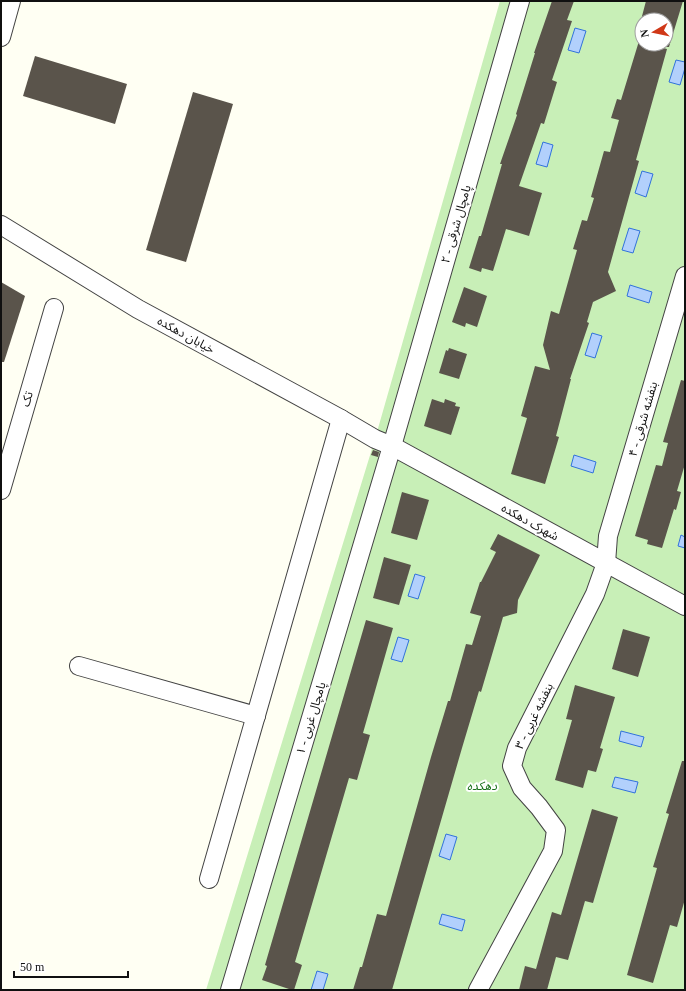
<svg xmlns="http://www.w3.org/2000/svg" width="686" height="991" font-family="'Times New Roman','Noto Sans Arabic',serif">
<style>
.green{fill:#c8efb7;fill-rule:evenodd}
.water{fill:#b2d0fc;stroke:#3172db}
.building{fill:#5a544b}
.lines{fill:none;stroke-linecap:round;stroke-linejoin:round}
.minor-casing{stroke:#434343;stroke-width:20}
.minor{stroke:#fff;stroke-width:18}
.labels{text-anchor:middle;stroke-width:4;stroke-linejoin:round;paint-order:stroke}
.street-label{font-size:12px;fill:#101010;stroke:#fff}
.park-label{font-size:12px;font-style:italic;fill:#187019;stroke:#fff}
</style>
<rect width="100%" height="100%" fill="#fffff3"/>
<path class="green" d="M 500,1 L 685,1 L 685,990 L 206,990 L 375,439 ZM 642,20 L 666,20 L 666,44 L 642,44 Z"/>
<g class="water">
<polygon points="575,28 586,31 579,53 568,50"/>
<polygon points="676,60 685,62 685,68 680,85 669,82"/>
<polygon points="543,142 553,145 547,167 536,164"/>
<polygon points="642,171 653,174 646,197 635,193"/>
<polygon points="629,228 640,231 633,253 622,250"/>
<polygon points="630,285 652,292 649,303 627,296"/>
<polygon points="592,333 602,336 595,358 585,355"/>
<polygon points="574,455 596,462 593,473 571,466"/>
<polygon points="681,535 685,537 685,548 678,546"/>
<polygon points="415,574 425,577 418,599 408,596"/>
<polygon points="398,637 409,640 402,662 391,659"/>
<polygon points="621,731 644,737 641,747 619,741"/>
<polygon points="615,777 638,782 635,793 612,787"/>
<polygon points="446,834 457,837 450,860 439,856"/>
<polygon points="442,914 465,920 462,931 439,924"/>
<polygon points="317,971 328,974 323,990 311,990"/>
</g>
<g class="building">
<polygon points="552,1 574,1 567,20 572,21 552,80 557,82 544,124 541,123 519,186 542,193 529,236 506,229 493,271 482,268 481,272 469,268 479,236 481,236 502,164 500,164 517,115 516,114 535,53 534,53"/>
<polygon points="646,1 683,1 669,47 666,47 666,20 641,20"/>
<polygon points="639,41 642,42 642,44 649,44 667,49 636,160 639,161 608,272 616,291 593,302 587,322 589,323 570,379 571,379 556,436 559,437 545,484 511,474 527,418 521,416 535,366 550,370 543,345 551,311 559,314 577,250 573,249 582,220 587,221 594,198 591,197 604,151 610,152 619,120 611,118 617,99 621,100"/>
<polygon points="35,56 127,84 115,124 23,96"/>
<polygon points="193,92 233,104 186,262 146,250"/>
<polygon points="1,282 25,296 4,362 1,362"/>
<polygon points="464,287 487,296 477,327 466,323 465,327 452,322"/>
<polygon points="449,348 467,354 459,379 439,373 446,350 448,351"/>
<polygon points="681,380 685,381 685,464 677,491 681,492 676,510 674,509 662,548 647,544 648,540 635,536 656,465 662,466 668,443 663,442"/>
<polygon points="432,399 444,403 445,399 456,403 455,406 460,407 451,435 424,426"/>
<polygon points="373,450 379,452 378,457 371,455"/>
<polygon points="402,492 429,500 417,540 391,533"/>
<polygon points="498,534 540,555 518,600 517,613 503,617 499,631 481,692 479,691 462,748 392,990 353,990 360,967 362,967 377,914 386,916 431,757 448,701 450,701 466,644 472,645 481,616 470,613 480,582 481,582 496,552 490,549"/>
<polygon points="384,557 411,565 399,605 373,598"/>
<polygon points="366,620 393,628 363,733 370,735 357,780 349,778 295,962 302,965 294,990 292,990 262,980 267,966 265,965"/>
<polygon points="623,629 650,637 638,677 612,669"/>
<polygon points="575,685 615,697 600,748 603,749 596,772 588,770 583,788 555,780 572,720 566,719"/>
<polygon points="682,761 685,761 685,899 677,927 670,925 653,983 627,975 657,868 653,867 669,814 666,813"/>
<polygon points="592,809 618,817 593,903 585,901 568,960 556,957 547,990 519,990 525,966 536,969 552,912 561,915"/>
</g>
<g class="lines">
<g class="minor-casing">
<g id="minor">
<polyline points="1,37 11,1"/>
<polyline points="1,225 138,309 341,419 375,439 392,446 685,606"/>
<polyline points="1,490 54,308"/>
<polyline points="79,666 256,716"/>
<polyline points="209,879 341,419"/>
<polyline points="230,990 392,446 520,1"/>
<polyline points="478,990 553,851 556,830 539,807 522,788 512,766 517,748 595,594 606,563 608,536 685,276"/>
</g>
</g>
<use href="#minor" class="minor"/>
</g>
<g class="labels">
<g class="street-label">
<text transform="translate(456 224) rotate(-74)" y="4">پامچال شرقی - ۲</text>
<text transform="translate(186 335) rotate(29)" y="4">خیابان دهکده</text>
<text transform="translate(27 399) rotate(-74)" y="4">تک</text>
<text transform="translate(643 419) rotate(-74)" y="4">بنفشه شرقی - ۴</text>
<text transform="translate(530 522) rotate(29)" y="4">شهرک دهکده</text>
<text transform="translate(534 716) rotate(-64)" y="4">بنفشه غربی - ۳</text>
<text transform="translate(311 718) rotate(-73)" y="4">پامچال غربی - ۱</text>
</g>
<g class="park-label">
<text x="482" y="790">دهکده</text>
</g>
</g>
<rect width="686" height="991" fill="none" stroke="#101010" stroke-width="4"/>
<g transform="translate(654 32) rotate(261)"><circle r="19" fill="#ffffff" stroke="#9f9f9f"/>
<path d="M0-3L7 15L0 10L-7 15Z" fill="#d03818"/>
<text y="-6" font-size="11" font-weight="bold" text-anchor="middle" fill="#101010">N</text>
</g>
<path d="M14 971v6h114v-6" fill="none" stroke="#101010" stroke-width="2"/>
<text x="20" y="971" font-size="12" fill="#101010" stroke="#ffffff" stroke-width="3" paint-order="stroke">50 m</text>
</svg>
